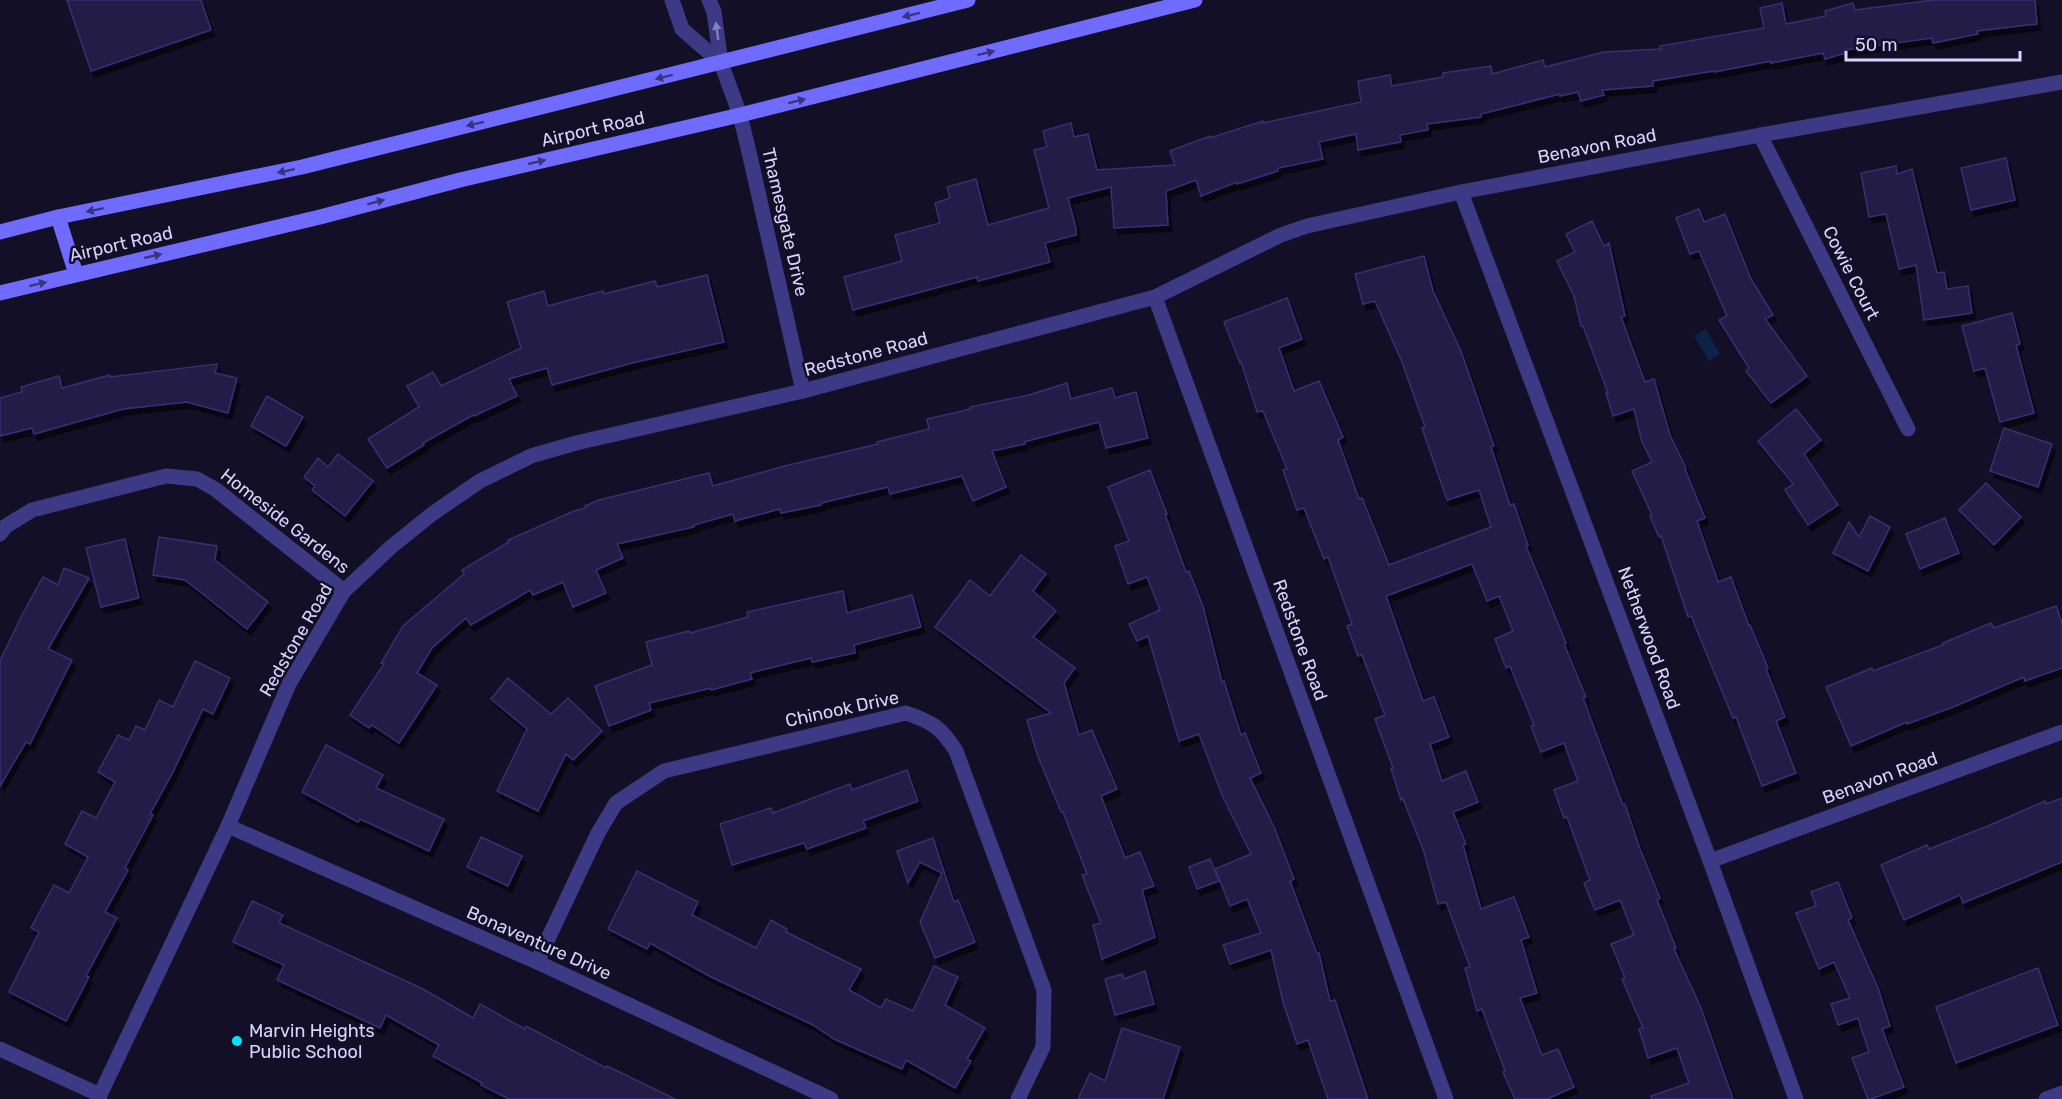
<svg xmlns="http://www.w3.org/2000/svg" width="2062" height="1099" font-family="Rubik,sans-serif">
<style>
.water{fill:#0c2248}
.building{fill:#241b47;stroke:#3b2d73;stroke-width:1.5;filter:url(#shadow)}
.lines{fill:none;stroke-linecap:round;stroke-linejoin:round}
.minor{stroke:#3d3a85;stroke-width:15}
.secondary{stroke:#6f6bff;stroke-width:15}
.oneway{fill:#38347d}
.oneway2{fill:#837fbc}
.poi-dot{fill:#00e5ff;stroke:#130f26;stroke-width:2}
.labels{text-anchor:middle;stroke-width:5;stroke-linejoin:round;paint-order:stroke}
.street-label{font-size:18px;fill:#d9d4ff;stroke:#130f26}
.poi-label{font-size:18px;fill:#d9d4ff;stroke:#130f26;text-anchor:start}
</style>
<defs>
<filter id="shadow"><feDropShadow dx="3.5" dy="6" stdDeviation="0" flood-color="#0009"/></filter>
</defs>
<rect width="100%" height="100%" fill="#130f26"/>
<polygon class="water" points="1706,329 1720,354 1709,361 1694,336"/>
<g class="building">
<polygon points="67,0 201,0 211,30 91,71"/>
<polygon points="1934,0 2035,0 2037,24 1977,31 1978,34 1933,43 1932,38 1845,50 1846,53 1825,59 1823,53 1771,63 1771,61 1714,72 1714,71 1653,81 1653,86 1602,90 1604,95 1581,101 1578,92 1560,96 1560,94 1481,114 1481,117 1427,124 1428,130 1400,135 1401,142 1358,150 1356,134 1319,142 1323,159 1278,168 1278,171 1237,184 1237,182 1201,196 1196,180 1166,191 1168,225 1114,228 1111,187 1068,198 1076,228 1076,235 1045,243 1050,262 978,281 977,277 853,310 844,277 902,261 895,235 940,223 935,203 950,198 947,187 976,179 988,225 1049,208 1034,150 1047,147 1043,131 1071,123 1074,137 1088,134 1097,170 1175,165 1170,151 1210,136 1210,138 1263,121 1263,123 1361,102 1358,81 1390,75 1392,86 1443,77 1443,73 1491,66 1492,74 1543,60 1545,67 1604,52 1661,49 1660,46 1764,28 1760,8 1782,3 1786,24 1826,16 1825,11 1853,3 1855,10"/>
<polygon points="2006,158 2015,200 1971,210 1961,168"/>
<polygon points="1896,166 1897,174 1912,169 1937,273 1944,272 1947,289 1968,286 1972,313 1924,320 1916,265 1899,269 1886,214 1869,217 1861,173"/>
<polygon points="1699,209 1704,222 1725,214 1751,279 1773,315 1765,319 1807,376 1771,403 1746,371 1749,368 1719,320 1727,316 1699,251 1690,254 1676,218"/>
<polygon points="1592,221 1604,246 1609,243 1625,316 1621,317 1645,382 1654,379 1670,435 1686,468 1685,469 1705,518 1697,521 1718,582 1731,577 1749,626 1750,625 1768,668 1766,669 1785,717 1776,721 1796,773 1762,786 1736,717 1733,718 1691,616 1688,617 1661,536 1659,537 1650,516 1652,515 1632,471 1652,462 1642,442 1634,409 1613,416 1606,393 1608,393 1583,326 1581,326 1574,296 1557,261 1575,252 1566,234"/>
<polygon points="1424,256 1433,291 1461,351 1494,446 1491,447 1510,505 1514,504 1528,545 1526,546 1566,643 1564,644 1586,697 1583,698 1623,805 1625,804 1640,849 1660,898 1657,900 1676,948 1674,949 1701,1008 1733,1099 1652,1099 1651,1096 1689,1083 1677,1048 1648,1058 1639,1029 1643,1028 1622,979 1625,978 1611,944 1634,935 1620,900 1595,910 1584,883 1590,880 1567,817 1564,818 1554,790 1578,781 1564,743 1541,752 1531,726 1534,725 1510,666 1506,668 1495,639 1513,631 1499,596 1487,601 1472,564 1386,596 1423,701 1434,697 1449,737 1430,744 1442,781 1466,771 1478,802 1453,812 1466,844 1463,845 1481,909 1514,897 1529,937 1521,940 1537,993 1520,998 1542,1055 1558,1049 1574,1087 1547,1099 1515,1099 1503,1072 1505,1071 1482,1009 1477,1011 1465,968 1470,967 1446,902 1438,904 1424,852 1403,799 1401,800 1391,769 1393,768 1375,719 1385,715 1362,655 1358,656 1347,626 1352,624 1328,557 1324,559 1304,508 1297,510 1283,470 1287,469 1263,411 1257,412 1241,362 1240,363 1224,322 1287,298 1302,339 1279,348 1294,391 1319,381 1343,437 1338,440 1359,499 1362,498 1389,565 1491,527 1479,490 1447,500 1422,428 1425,427 1402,362 1375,301 1363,304 1355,274"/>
<polygon points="707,275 724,342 632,363 552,385 547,368 509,379 517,396 474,416 473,415 423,443 424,445 387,468 368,439 419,407 407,386 433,372 441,386 521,348 507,302 544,291 548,306 603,291 604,294 655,281 657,287"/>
<polygon points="2012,313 2020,344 2016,345 2034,413 2000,422 1985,368 1974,371 1962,326"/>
<polygon points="217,364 215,373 237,378 228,413 187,402 123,409 34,434 32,428 0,436 0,398 22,392 21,387 59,376 62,388 110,375 110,377"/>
<polygon points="1067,383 1071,399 1112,388 1115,398 1136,392 1148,438 1106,448 1099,422 1024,442 1025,444 992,451 1006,487 973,501 962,476 890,494 888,487 821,503 821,505 781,513 780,509 735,521 733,514 694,525 694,527 617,544 623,558 596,570 606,593 573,607 563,582 533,595 530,590 471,625 466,618 432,648 417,673 437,685 399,743 372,725 369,728 350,715 384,664 381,663 403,626 464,574 462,570 509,542 508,540 574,511 586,508 585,506 599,500 709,473 713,486 785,466 878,444 877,442 929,429 927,419 971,409 970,407 1029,395"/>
<polygon points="267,396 303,417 286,446 251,426"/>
<polygon points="1796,409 1821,440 1804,454 1838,505 1808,525 1785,490 1793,484 1758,441"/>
<polygon points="2004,428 2052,444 2038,487 1990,471"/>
<polygon points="338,454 373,481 345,516 312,490 315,486 304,477 318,458 328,467"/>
<polygon points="1150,470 1167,514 1165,514 1186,572 1189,571 1203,606 1222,682 1224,681 1241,735 1245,733 1261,773 1250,778 1275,829 1294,879 1290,881 1317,954 1319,953 1330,1001 1335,1000 1368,1099 1328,1099 1308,1040 1297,1044 1283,1002 1271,950 1230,964 1223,945 1261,933 1247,899 1230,906 1215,869 1251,854 1222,795 1199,734 1179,741 1148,636 1137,641 1129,624 1160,610 1147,577 1128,584 1115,546 1129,541 1108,487"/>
<polygon points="1986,483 2021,517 1994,545 1959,510"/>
<polygon points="1870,516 1890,527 1868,571 1833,553 1849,522 1859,537"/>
<polygon points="1945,518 1959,553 1920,569 1906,534"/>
<polygon points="159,537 217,546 215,560 268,602 247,629 185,580 153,575"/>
<polygon points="125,539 139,598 101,607 86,548"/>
<polygon points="1021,555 1046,574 1033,591 1056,611 1033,637 1075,668 1064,683 1079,735 1092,730 1117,789 1101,796 1125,858 1140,852 1154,886 1142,890 1155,937 1102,959 1093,925 1101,923 1082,875 1087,874 1063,812 1061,812 1037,754 1027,720 1051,713 935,627 970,580 990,596"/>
<polygon points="64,568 89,578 48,649 72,660 30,744 26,742 0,786 0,661 22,615 43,577 58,585"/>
<polygon points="843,591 847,613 912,595 921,627 854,645 855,653 812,662 811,658 750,673 752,679 711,690 711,688 649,703 651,710 609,726 595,686 652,665 646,642 689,631 690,633 748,617 747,612"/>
<polygon points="2056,606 2062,623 2062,668 2025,681 2024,677 1953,707 1907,724 1907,722 1851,746 1826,687 1872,668 1873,671 1943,645 1943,643 1991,623 1994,628"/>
<polygon points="195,661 230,678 213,714 203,709 172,774 150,814 153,815 125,868 128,870 105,912 117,918 86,976 89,977 66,1021 9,992 39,932 31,928 54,885 69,893 88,857 65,844 82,811 96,818 115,782 98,772 118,735 129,740 136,726 145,730 159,700 173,707"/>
<polygon points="508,678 551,714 568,698 602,731 573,760 566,754 538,811 497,791 527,729 491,699"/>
<polygon points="326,745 383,775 376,788 444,819 429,851 360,819 358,822 302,792"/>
<polygon points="907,770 918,801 863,821 866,828 807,849 804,843 732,865 720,824 771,808 773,813 850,784 852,790"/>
<polygon points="2062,798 2062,862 1963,903 1960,895 1904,920 1881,865 1927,845 1929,849 1988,826 2045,801 2046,804"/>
<polygon points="481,837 522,856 508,886 467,867"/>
<polygon points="933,838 954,902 958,900 975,942 935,958 920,922 942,873 920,862 908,883 897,851"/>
<polygon points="1210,859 1219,881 1197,889 1189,867"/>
<polygon points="637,871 698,902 692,915 756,948 771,920 787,929 786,932 861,969 849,990 881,1008 886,999 913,1011 934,966 958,977 945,1005 985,1028 967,1059 971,1061 955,1088 906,1060 902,1069 834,1039 813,1025 711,977 650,943 647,949 608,929"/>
<polygon points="1838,882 1852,918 1848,920 1878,988 1890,1026 1882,1029 1904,1087 1871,1099 1868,1099 1852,1058 1869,1052 1858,1018 1838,1025 1831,1004 1850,998 1834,962 1819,969 1796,913 1816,906 1811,892"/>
<polygon points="252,901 283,915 279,923 423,989 473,1018 480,1004 525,1029 526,1026 606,1068 607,1066 675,1099 509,1099 481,1085 482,1083 433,1056 439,1045 386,1015 380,1028 277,980 284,965 233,942"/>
<polygon points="2038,968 2058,1025 1956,1063 1936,1007"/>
<polygon points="1145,971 1154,1004 1115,1015 1105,979 1122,974 1124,979"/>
<polygon points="1122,1028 1180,1047 1163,1099 1078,1099 1090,1073 1105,1081"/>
</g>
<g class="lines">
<g class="minor">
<polyline points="672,0 682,29 721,63"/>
<polyline points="709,0 714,12 721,63 740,115 749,152 803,391"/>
<polyline points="1760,135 1908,429"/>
<polyline points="1461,192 1710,861 1796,1099"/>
<polyline points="1155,297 1446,1099"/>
<polyline points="0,534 6,526 32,510 166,476 197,479 215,489 344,591"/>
<polyline points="228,826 537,962 831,1099"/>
<polyline points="1710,861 2062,732"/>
<path d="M 537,962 L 598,833 L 616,803 L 664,771 L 906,713 C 932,722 941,727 956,751 L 1044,990 L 1043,1047 L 1018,1099"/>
<polyline points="0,1049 100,1095"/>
<polyline points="98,1099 228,826 289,684 344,591 391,547 432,514 480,481 531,456 576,443 803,391 1155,297 1281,235 1307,226 1461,192 1760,135 2062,82"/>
<polyline points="2046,1099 2062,1093"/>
</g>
<g class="secondary">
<polyline points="58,217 76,274"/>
<polyline points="0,232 58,217 302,167 968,0"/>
<polyline points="0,293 320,217 460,180 740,115 1195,0"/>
</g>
</g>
<defs><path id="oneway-solid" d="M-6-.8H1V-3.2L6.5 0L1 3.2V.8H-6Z" transform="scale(1.5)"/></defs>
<g class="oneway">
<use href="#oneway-solid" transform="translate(911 15) rotate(166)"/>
<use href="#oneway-solid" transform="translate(986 53) rotate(-14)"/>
<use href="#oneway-solid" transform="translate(664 77) rotate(166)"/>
<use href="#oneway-solid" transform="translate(797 101) rotate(-14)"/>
<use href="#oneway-solid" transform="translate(475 124) rotate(166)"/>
<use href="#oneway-solid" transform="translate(537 162) rotate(-13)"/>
<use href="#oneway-solid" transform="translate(286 171) rotate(168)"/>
<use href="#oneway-solid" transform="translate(376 202) rotate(-15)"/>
<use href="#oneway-solid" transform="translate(95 210) rotate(168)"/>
<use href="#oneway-solid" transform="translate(153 256) rotate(-13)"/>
<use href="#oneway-solid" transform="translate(38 284) rotate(-14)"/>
</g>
<use class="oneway2" href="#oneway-solid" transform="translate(717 31) rotate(-98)"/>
<circle class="poi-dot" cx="237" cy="1041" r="6"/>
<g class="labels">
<g class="street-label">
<text transform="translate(593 129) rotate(-13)" y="6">Airport Road</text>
<text transform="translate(1597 146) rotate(-11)" y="6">Benavon Road</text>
<text transform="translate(785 222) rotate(77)" y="6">Thamesgate Drive</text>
<text transform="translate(121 244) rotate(-13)" y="6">Airport Road</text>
<text transform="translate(1851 273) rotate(63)" y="6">Cowie Court</text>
<text transform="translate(866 354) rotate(-15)" y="6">Redstone Road</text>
<text transform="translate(285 521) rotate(38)" y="6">Homeside Gardens</text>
<text transform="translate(1649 638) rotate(70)" y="6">Netherwood Road</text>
<text transform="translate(296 640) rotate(-60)" y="6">Redstone Road</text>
<text transform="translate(1300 640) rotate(70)" y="6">Redstone Road</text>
<text transform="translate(842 709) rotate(-12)" y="6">Chinook Drive</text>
<text transform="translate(1880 778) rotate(-20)" y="6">Benavon Road</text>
<text transform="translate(539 943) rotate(24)" y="6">Bonaventure Drive</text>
</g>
<g class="poi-label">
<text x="249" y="1037">Marvin Heights<tspan x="249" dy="21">Public School</tspan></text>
</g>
</g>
<path d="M1846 51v9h174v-9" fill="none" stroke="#d9d4ff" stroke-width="3"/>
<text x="1855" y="51" font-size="18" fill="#d9d4ff" stroke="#130f26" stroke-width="4.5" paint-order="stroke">50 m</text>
</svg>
